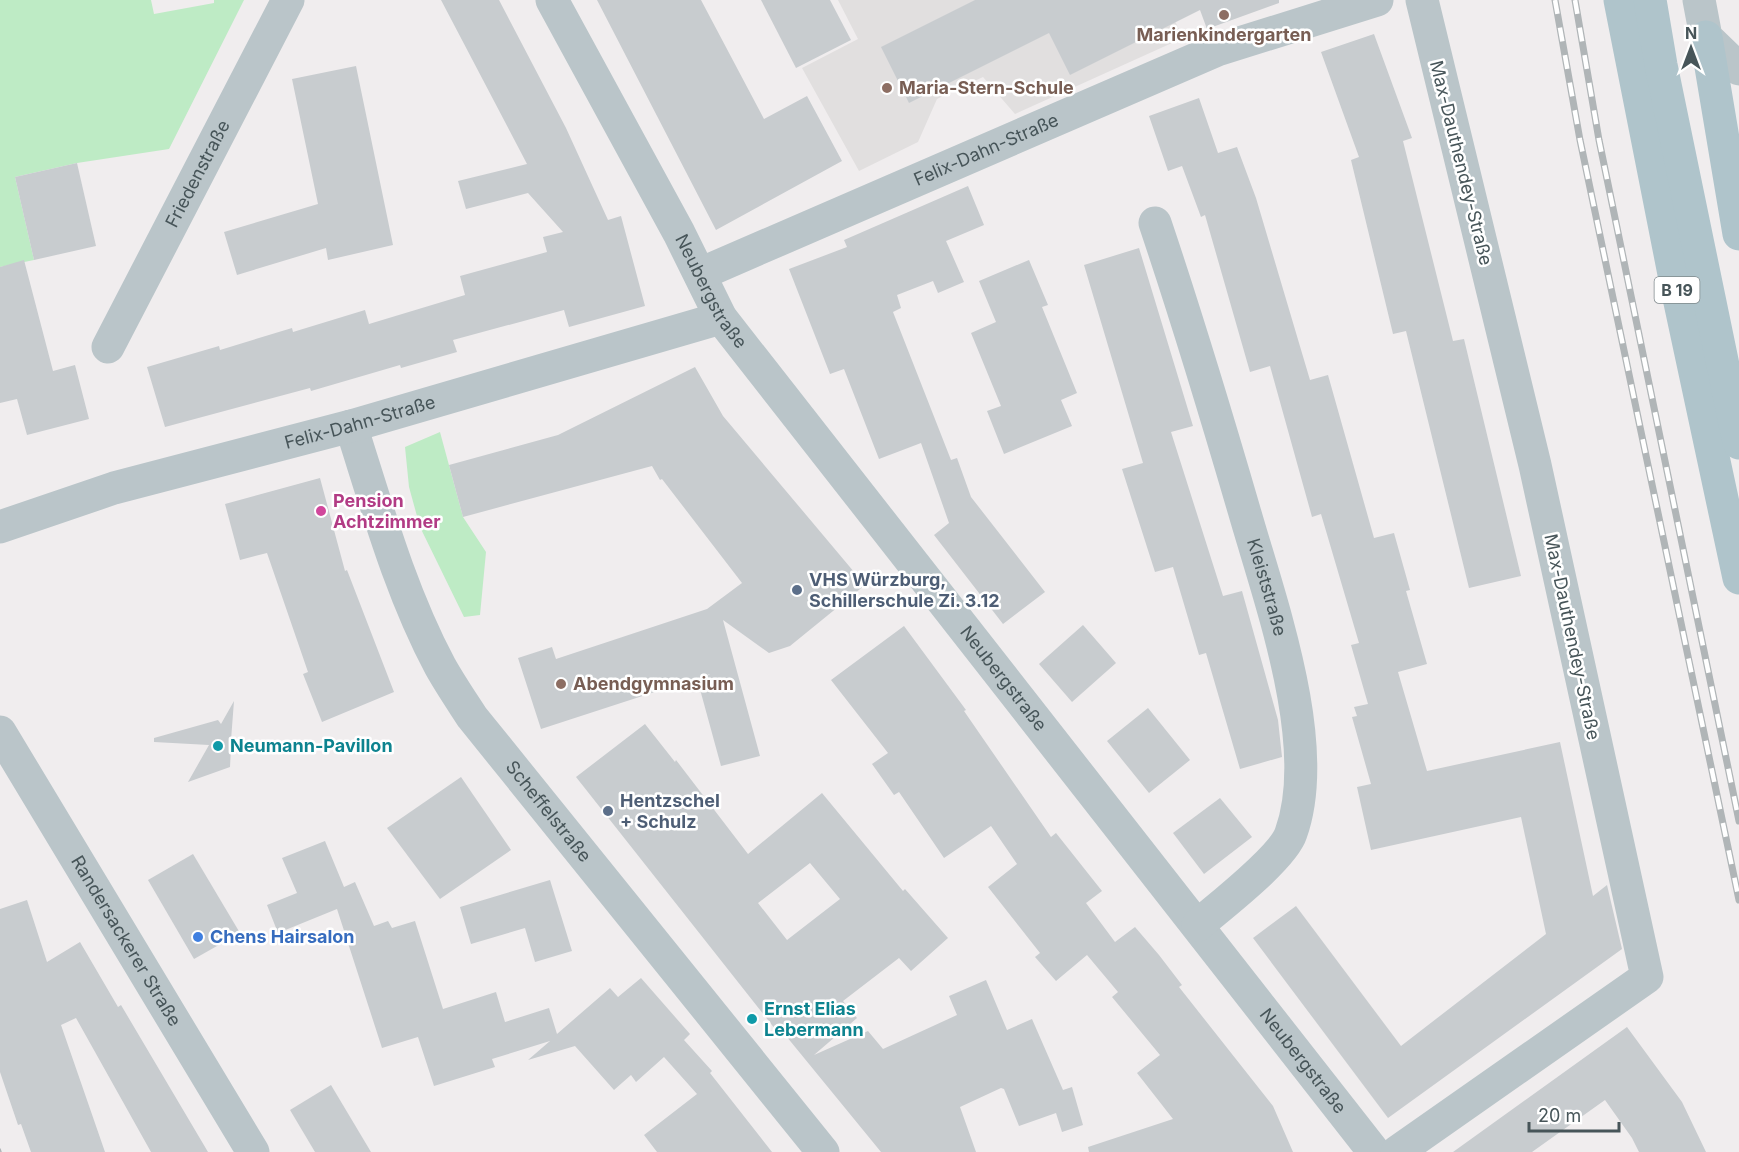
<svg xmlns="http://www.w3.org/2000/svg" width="1739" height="1152" font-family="Inter,sans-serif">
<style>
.education{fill:#e1dfdf}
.green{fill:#beebc5}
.building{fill:#c8cccf;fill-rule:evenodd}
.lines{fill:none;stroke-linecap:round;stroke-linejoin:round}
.minor{stroke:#bac5c9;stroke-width:33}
.major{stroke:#afc4cb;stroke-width:33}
.tram{stroke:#b0b5b7;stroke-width:1.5}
.rail-casing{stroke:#b0b5b7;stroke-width:7}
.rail{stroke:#fff;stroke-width:4.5;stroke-dasharray:14;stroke-linecap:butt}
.education-dot{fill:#8d6e63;stroke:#fff;stroke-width:2}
.hotel-dot{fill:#d1479c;stroke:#fff;stroke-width:2}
.service-dot{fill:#5c6f8a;stroke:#fff;stroke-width:2}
.culture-dot{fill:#0f9aa8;stroke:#fff;stroke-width:2}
.shop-dot{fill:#3f7fe0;stroke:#fff;stroke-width:2}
.labels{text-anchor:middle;stroke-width:5;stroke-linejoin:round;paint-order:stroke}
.shield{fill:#fff;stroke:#7e888b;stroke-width:1.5}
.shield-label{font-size:16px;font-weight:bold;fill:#475559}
.education-label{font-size:18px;font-weight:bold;fill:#785e54;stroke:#fff;text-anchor:start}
.street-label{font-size:18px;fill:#475559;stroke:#fff}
.hotel-label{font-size:18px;font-weight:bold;fill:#b23c85;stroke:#fff;text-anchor:start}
.service-label{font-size:18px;font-weight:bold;fill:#4e5e75;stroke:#fff;text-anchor:start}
.culture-label{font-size:18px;font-weight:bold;fill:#0d838f;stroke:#fff;text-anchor:start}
.shop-label{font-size:18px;font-weight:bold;fill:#366cbe;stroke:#fff;text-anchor:start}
</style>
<rect width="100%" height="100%" fill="#f0edee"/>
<polygon class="education" points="838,0 1165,0 1183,38 1015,114 983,77 937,99 918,142 859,171 802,68 858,39"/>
<g class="green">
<polygon points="0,0 151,0 154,14 214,3 214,0 244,0 169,149 77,163 15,177 34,260 0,267"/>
<polygon points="440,432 463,517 486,552 480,615 464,617 420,527 409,487 405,447"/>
</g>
<g class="building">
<polygon points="441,0 499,0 566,128 608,220 621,216 645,306 569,327 564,310 453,340 457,352 401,368 400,365 311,391 310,388 165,427 147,367 219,346 220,350 292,328 293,332 365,310 369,324 465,295 460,276 547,252 543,237 563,232 528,193 466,209 458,181 527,164"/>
<polygon points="597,0 701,0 764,119 807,96 842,161 716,230"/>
<polygon points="761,0 830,0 851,40 796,68"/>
<polygon points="975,0 1279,0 1279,3 1207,29 1200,10 1070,75 1049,33 909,103 881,47"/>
<polygon points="1374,34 1412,138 1403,141 1453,341 1464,339 1521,576 1469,588 1406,331 1393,334 1351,160 1359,157 1321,52"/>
<polygon points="356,66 393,245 328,260 326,248 237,275 224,232 318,204 292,79"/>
<polygon points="1199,98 1218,153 1237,147 1256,198 1310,380 1328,375 1374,538 1394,533 1410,590 1406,591 1427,664 1398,672 1427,771 1560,742 1593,896 1607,885 1622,949 1388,1118 1253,938 1296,906 1401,1046 1546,934 1521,817 1371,850 1357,787 1371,784 1352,717 1357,716 1354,707 1368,704 1351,645 1359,643 1321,514 1312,517 1270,366 1250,372 1205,215 1201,217 1182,166 1168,171 1149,116"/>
<polygon points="77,163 96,246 34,260 15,177"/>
<polygon points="968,186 984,225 946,241 964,282 938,293 933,281 897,295 901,308 893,312 951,460 957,458 971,497 1045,592 1003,624 934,535 949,523 921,443 879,459 844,369 830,374 789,269 847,247 844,240"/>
<polygon points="1139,248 1193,426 1171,432 1223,596 1242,591 1278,720 1282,757 1240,769 1206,653 1199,655 1173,567 1155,572 1122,469 1143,463 1084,265"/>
<polygon points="24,260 53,371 75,365 89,419 27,435 17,399 0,403 0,267"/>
<polygon points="1029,260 1048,305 1042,307 1077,393 1061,400 1072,426 1004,454 987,411 1001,406 971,333 996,322 979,281"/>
<polygon points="695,367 723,416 865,585 790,646 769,653 723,620 760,756 721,766 698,682 710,674 541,729 518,658 552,647 556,659 707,609 742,583 662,479 660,480 652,466 463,517 449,465 558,435"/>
<polygon points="320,478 345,571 347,570 394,692 322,722 303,674 308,672 267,553 240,560 225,504"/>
<polygon points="1083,625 1116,663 1072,702 1039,664"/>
<polygon points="904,626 966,710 964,711 1051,837 1056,833 1102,891 1086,903 1115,942 1135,927 1159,955 1182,985 1179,987 1273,1106 1293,1152 1089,1152 1088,1147 1173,1119 1137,1073 1160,1055 1112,997 1118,992 1087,955 1056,981 1035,957 1040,953 988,887 1017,864 991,826 944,858 899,792 894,795 872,764 888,753 831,680"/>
<polygon points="234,701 231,740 236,747 231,747 230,767 188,782 209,745 154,742 154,738 218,720 221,724"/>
<polygon points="1148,708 1190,760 1149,793 1107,741"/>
<path d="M 645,724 L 675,762 L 676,760 L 748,854 L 822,793 L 903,891 L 905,889 L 948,938 L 911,971 L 899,958 L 843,1001 L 857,1018 L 814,1055 L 868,1031 L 883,1049 L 957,1015 L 949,996 L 986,980 L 1007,1030 L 1032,1019 L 1063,1090 L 1072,1087 L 1083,1125 L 1062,1132 L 1056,1113 L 1019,1126 L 1004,1089 L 1001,1088 L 960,1107 L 976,1152 L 881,1152 L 782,1031 L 779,1034 L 576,777 ZM 810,863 L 840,899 L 787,940 L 758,903 Z"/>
<polygon points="461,777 511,850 440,899 387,828"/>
<polygon points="1220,798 1252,837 1204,874 1173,833"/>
<polygon points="325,841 344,887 355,882 374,926 388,921 392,928 415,921 443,1009 496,992 505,1022 549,1008 557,1034 610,988 618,997 641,978 690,1034 684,1040 712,1071 710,1073 772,1152 657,1152 644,1135 697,1094 664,1057 636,1082 631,1075 614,1090 575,1046 528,1060 550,1041 492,1059 495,1067 434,1086 418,1037 382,1048 337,909 278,933 267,905 297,893 282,858"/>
<polygon points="193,854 240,933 194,959 148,880"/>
<polygon points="550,880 572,951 535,962 525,928 471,944 460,907"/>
<polygon points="27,900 47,962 80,942 118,1007 121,1005 208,1152 151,1152 76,1018 61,1025 105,1152 31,1152 21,1124 18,1125 0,1072 0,909"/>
<polygon points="1627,1027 1682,1102 1706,1152 1639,1152 1632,1138 1605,1100 1532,1152 1453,1152"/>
<polygon points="331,1085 371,1152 315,1152 290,1110"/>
</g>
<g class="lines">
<g class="minor">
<path id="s1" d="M 552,0 L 679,233 L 721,318 L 1374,1152"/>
<polyline points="1699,0 1706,37 1739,69"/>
<path id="s2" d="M 1155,223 C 1187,318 1216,414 1244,510 C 1269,598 1323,744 1291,833 C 1283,858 1220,906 1198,925"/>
<path id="s3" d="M 700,274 L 1217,50 L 1377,0"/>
<path id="s4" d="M 108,347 L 288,0"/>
<path id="s5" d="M 351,426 C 377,507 400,591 440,666 C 450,684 461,700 472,717 L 823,1152"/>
<path id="s6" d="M 0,527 L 114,488 L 351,426 L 721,318"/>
<path id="s7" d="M 0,732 L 253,1152"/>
<polyline points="1397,1152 1647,977 1535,465 1422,0"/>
</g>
<g class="major">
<polyline points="1620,0 1675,279 1739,578"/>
<polyline points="1650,0 1661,65 1739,443"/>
<polyline points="1706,37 1739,234"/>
</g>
<polyline class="tram" points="0,1149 1,1152"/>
<g class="rail-casing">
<g id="rail">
<polyline points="1555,0 1580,140 1739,900"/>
<polyline points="1575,0 1599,140 1739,821"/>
</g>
</g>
<use href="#rail" class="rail"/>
</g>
<g class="education-dot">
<circle cx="1224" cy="15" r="6"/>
<circle cx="887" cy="88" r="6"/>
<circle cx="561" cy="684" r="6"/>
</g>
<circle class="hotel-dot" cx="321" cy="511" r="6"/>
<g class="service-dot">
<circle cx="797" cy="590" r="6"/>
<circle cx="608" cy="811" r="6"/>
</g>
<g class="culture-dot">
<circle cx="218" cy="746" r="6"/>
<circle cx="752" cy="1019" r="6"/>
</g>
<circle class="shop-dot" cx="198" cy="937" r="6"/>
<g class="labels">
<rect class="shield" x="1654.5" y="277" width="45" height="26" rx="4.5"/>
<g class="shield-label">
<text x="1677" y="296">B 19</text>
</g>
<g class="education-label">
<text x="1224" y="41" text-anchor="middle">Marienkindergarten</text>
<text x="899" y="94">Maria-Stern-Schule</text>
<text x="573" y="690">Abendgymnasium</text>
</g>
<g class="street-label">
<text dy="6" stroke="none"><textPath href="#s3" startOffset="312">Felix-Dahn-Straße</textPath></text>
<text transform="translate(1461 163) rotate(76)" y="6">Max-Dauthendey-Straße</text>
<text dy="6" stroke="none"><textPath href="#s4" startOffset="195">Friedenstraße</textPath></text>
<text dy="6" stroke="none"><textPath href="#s1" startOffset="332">Neubergstraße</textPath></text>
<text dy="6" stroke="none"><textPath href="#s6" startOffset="375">Felix-Dahn-Straße</textPath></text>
<text dy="6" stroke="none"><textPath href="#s2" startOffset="381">Kleiststraße</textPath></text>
<text transform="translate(1572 637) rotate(78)" y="6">Max-Dauthendey-Straße</text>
<text dy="6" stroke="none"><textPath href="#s1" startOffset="818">Neubergstraße</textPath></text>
<text dy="6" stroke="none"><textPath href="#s5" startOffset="438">Scheffelstraße</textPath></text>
<text dy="6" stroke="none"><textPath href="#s7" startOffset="244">Randersackerer Straße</textPath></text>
<text dy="6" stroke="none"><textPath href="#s1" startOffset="1304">Neubergstraße</textPath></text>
</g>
<g class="hotel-label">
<text x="333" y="507">Pension<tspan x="333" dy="21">Achtzimmer</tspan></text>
</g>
<g class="service-label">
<text x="809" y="586">VHS Würzburg,<tspan x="809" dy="21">Schillerschule Zi. 3.12</tspan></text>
<text x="620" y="807">Hentzschel<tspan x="620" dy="21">+ Schulz</tspan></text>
</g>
<g class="culture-label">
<text x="230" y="752">Neumann-Pavillon</text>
<text x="764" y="1015">Ernst Elias<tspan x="764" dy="21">Lebermann</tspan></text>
</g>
<g class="shop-label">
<text x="210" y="943">Chens Hairsalon</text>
</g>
</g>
<g transform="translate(1691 48)" stroke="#ffffff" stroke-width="4.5" paint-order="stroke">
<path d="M0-4.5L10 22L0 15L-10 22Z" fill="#475559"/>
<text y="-9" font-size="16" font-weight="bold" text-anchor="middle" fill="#475559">N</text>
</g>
<path d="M1529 1122v9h90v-9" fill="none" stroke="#475559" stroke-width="3"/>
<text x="1538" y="1122" font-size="18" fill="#475559" stroke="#ffffff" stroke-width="4.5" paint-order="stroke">20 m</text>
</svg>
